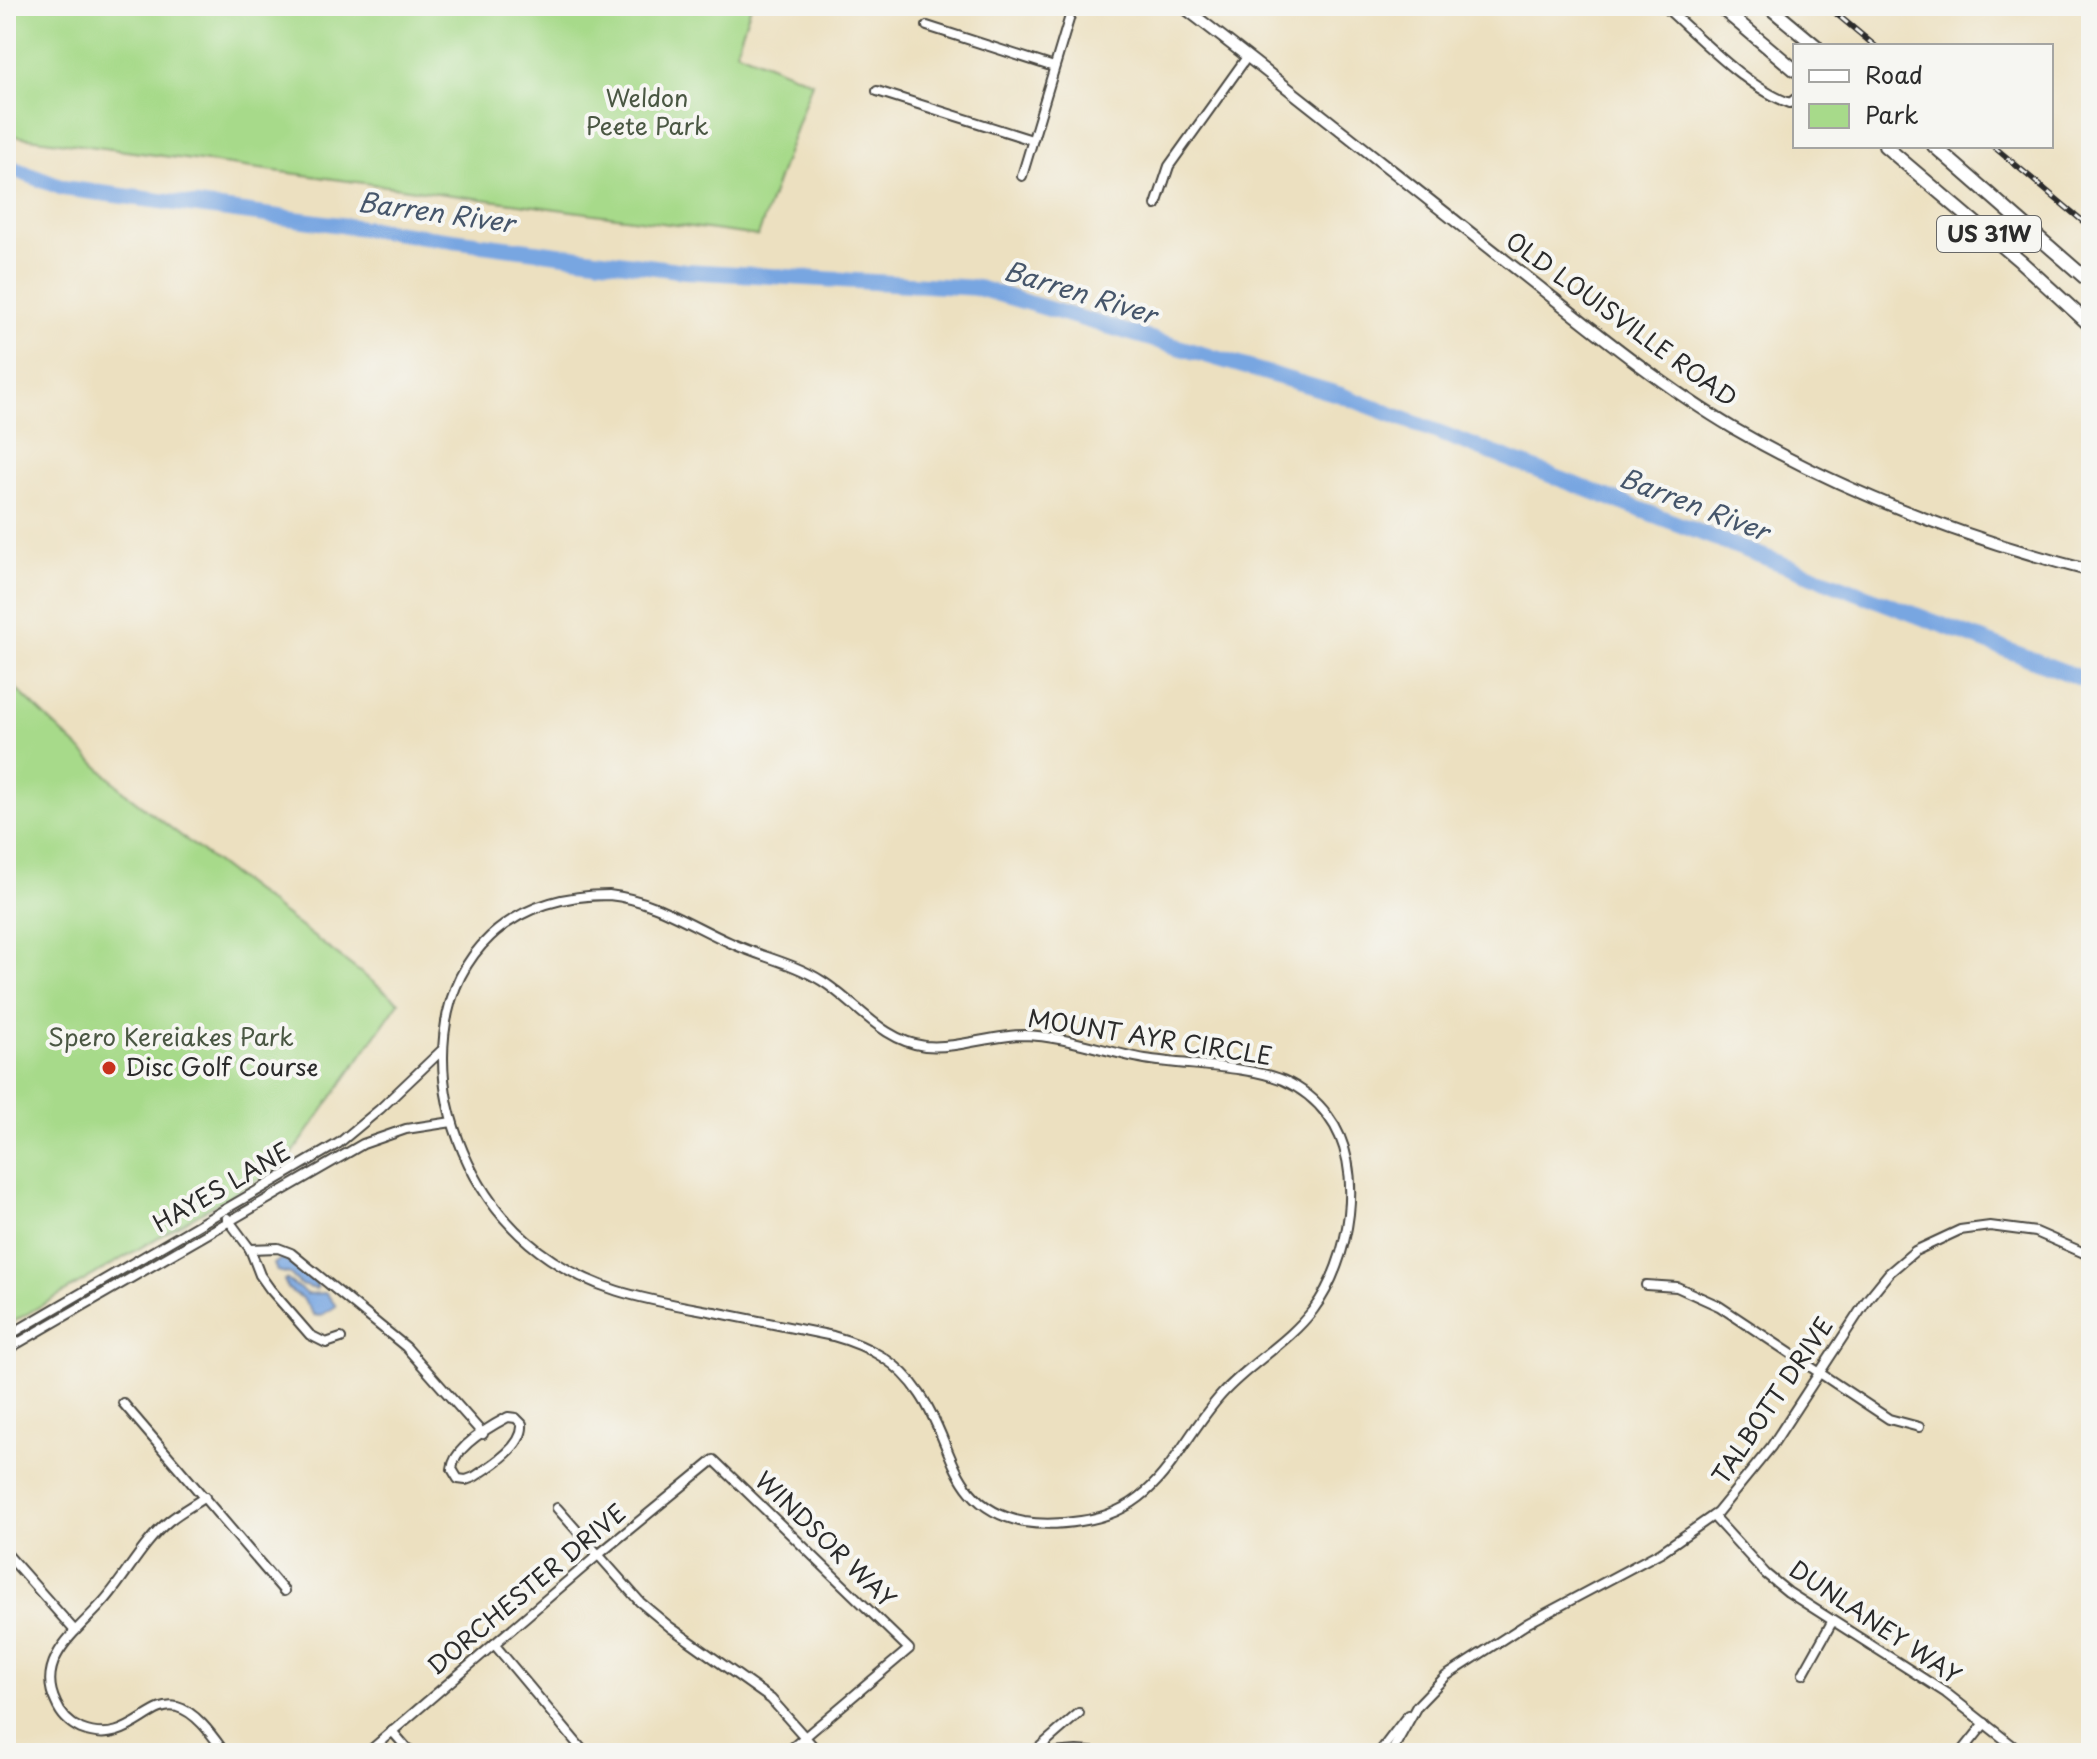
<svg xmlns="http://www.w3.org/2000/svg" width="2097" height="1759" font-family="'Playpen Sans',sans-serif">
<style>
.green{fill:#a7da8a;stroke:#69825a;stroke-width:2}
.water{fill:#78a6e1;stroke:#526886;stroke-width:2}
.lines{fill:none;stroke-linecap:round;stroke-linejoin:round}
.river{stroke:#78a6e1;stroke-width:16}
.minor-casing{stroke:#484641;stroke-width:12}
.tertiary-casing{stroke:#484641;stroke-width:14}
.primary-casing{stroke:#484641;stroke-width:16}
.minor{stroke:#fff;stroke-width:8}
.tertiary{stroke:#fff;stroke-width:10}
.primary{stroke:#fff;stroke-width:12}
.rail-casing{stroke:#2b2b2b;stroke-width:6}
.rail{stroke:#f6f6f2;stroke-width:3;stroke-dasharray:9;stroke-linecap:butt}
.poi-dot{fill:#c8321e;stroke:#f6f6f2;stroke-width:3}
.labels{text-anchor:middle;stroke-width:8;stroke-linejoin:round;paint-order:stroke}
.shield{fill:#f6f6f2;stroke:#686867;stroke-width:2}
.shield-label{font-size:22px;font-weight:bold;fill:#2b2b2b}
.park-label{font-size:24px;fill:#4a5743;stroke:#f6f6f2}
.street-label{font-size:24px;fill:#2b2b2b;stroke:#f6f6f2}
.poi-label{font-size:24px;fill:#2b2b2b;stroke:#f6f6f2;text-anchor:start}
.water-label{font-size:26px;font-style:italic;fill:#46566b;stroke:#f6f6f2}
</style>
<rect width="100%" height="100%" fill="#f6f6f2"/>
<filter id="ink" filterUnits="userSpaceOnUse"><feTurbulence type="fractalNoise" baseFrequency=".0125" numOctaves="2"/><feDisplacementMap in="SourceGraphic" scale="16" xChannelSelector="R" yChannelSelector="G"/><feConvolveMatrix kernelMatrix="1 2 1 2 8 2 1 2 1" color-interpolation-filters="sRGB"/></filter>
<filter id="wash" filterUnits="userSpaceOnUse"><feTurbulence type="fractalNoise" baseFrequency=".006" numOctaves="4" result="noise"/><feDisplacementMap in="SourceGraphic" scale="32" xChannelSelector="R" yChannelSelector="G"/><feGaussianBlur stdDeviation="1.8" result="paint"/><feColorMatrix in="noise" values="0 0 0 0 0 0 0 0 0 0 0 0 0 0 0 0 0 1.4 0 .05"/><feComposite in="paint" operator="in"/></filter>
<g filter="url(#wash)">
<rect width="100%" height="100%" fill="#ece0c0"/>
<g class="green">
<polygon points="6,6 751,6 736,51 812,82 758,236 6,135"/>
<polygon points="6,679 129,796 399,1002 286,1163 6,1326"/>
</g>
<g class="water">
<polygon points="282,1258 314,1282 318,1286 316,1289 301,1285 290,1274 277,1271 274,1264"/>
<polygon points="286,1279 307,1294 326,1293 336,1306 320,1316 314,1315 303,1299 287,1288 284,1280"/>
</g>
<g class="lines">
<polyline class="river" points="6,166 63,188 685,271 978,288 1341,395 2091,682"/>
</g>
</g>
<g filter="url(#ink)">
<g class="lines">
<g class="minor-casing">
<g id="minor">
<path d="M 1664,6 C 1698,36 1748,89 1790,103 L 1795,99"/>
<polyline points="927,26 1054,67"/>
<polyline points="877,91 1032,140"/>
<polyline points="1022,176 1073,6"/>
<polyline points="1156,205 1169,166 1247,57"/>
<path d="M 609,895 C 655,900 690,925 731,943 C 761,957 794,963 822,981 C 857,1003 882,1041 925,1046 C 959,1049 991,1035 1024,1035 C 1065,1036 1105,1052 1145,1059 C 1187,1066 1245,1065 1283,1080 C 1301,1088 1317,1101 1328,1116 C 1367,1167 1350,1261 1313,1310 C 1288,1343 1250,1363 1222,1394 C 1175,1446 1161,1510 1081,1521 C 1062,1524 1043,1525 1024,1522 C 949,1507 955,1445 920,1394 C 899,1362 869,1346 833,1336 C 794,1328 754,1320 714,1312 C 649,1300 593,1292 539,1251 C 403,1147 399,896 609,895 Z"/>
<polyline points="227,1218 250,1249 278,1248 291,1253 406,1347 483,1434"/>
<polyline points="250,1249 260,1275 270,1289 310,1335 326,1343 341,1338"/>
<polyline points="1646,1285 1677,1287 1719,1306 1889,1419 1919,1427"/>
<polyline points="6,1337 339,1143 380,1109 441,1051"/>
<polyline points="6,1350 363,1144 406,1129 452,1122"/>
<polyline points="123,1403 284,1591"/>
<path d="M 508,1417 L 516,1418 L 522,1424 C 524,1446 491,1466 474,1477 L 466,1480 L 458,1479 L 452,1469 C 454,1447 489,1427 508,1417 Z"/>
<path d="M 205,1497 C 193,1505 180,1512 169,1521 C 143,1542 126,1576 104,1601 C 79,1630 34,1659 56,1703 C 61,1715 70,1724 81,1729 C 128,1748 149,1699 177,1707 C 197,1712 214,1738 225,1753"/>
<polyline points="557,1508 640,1602 670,1627 771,1699 819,1753"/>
<polyline points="1713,1516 1766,1574 1788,1592 1946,1693 2022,1753"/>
<polyline points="6,1553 75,1631"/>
<polyline points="494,1644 585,1753"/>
<polyline points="1803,1674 1832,1622"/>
<polyline points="392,1731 411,1753"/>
<polyline points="367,1753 598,1555 714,1460 909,1649 786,1753"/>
<polyline points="1033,1753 1079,1713"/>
<polyline points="1052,1753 1077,1751 1105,1753"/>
<polyline points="1379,1753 1408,1715"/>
<polyline points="1391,1753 1417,1706 1446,1676 1528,1623 1661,1552 1717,1513 1771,1447 1867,1300 1889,1273 1915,1251 1960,1230 1990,1226 2036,1232 2091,1256"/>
<polyline points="1961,1753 1985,1723"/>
</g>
</g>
<g class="tertiary-casing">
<path id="tertiary" d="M 1182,6 C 1297,94 1409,185 1524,275 C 1591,328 1659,384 1733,428 C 1843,492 1967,539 2091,571"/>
</g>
<g class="primary-casing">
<g id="primary">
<polyline points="1719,6 1795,70"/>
<polyline points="1768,6 1816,46"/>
<polyline points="1885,146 2020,261 2091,326"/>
<polyline points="1934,146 2091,283"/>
</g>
</g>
<use href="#minor" class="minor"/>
<use href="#tertiary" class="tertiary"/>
<use href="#primary" class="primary"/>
<g class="rail-casing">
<g id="rail">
<polyline points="1827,6 1875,46"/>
<polyline points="1993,146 2091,228"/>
</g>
</g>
<use href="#rail" class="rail"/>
</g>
</g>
<circle class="poi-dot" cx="109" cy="1068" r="8"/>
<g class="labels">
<rect class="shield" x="1937" y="216" width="104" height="36" rx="6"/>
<g class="shield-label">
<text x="1989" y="242">US 31W</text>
</g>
<g class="park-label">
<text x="647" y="107">Weldon<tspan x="647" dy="28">Peete Park</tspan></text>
<text x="171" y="1046">Spero Kereiakes Park</text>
</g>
<g class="street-label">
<text transform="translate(1621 320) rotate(36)" y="8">OLD LOUISVILLE ROAD</text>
<text transform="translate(1150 1038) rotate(9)" y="8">MOUNT AYR CIRCLE</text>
<text transform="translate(222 1188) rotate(-30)" y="8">HAYES LANE</text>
<text transform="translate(1773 1401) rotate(-56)" y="8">TALBOTT DRIVE</text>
<text transform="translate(825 1540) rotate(44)" y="8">WINDSOR WAY</text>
<text transform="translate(527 1590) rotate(-40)" y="8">DORCHESTER DRIVE</text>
<text transform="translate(1875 1623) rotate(34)" y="8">DUNLANEY WAY</text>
</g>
<g class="poi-label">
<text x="125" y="1076">Disc Golf Course</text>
</g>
<g class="water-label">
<text transform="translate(436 213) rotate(8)" y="9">Barren River</text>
<text transform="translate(1080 293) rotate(17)" y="9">Barren River</text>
<text transform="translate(1694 505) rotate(21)" y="9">Barren River</text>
</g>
</g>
<rect width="2097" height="1759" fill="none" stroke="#f6f6f2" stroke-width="32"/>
<rect x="1793" y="44" width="260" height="104" fill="#f6f6f2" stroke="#a5a5a2" stroke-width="2"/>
<rect x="1809" y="70" width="40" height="12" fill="#ffffff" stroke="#a5a5a2" stroke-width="2"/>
<text x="1865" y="84" font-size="24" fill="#2b2b2b">Road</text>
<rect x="1809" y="104" width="40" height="24" fill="#a7da8a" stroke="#a5a5a2" stroke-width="2"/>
<text x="1865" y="124" font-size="24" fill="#2b2b2b">Park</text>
</svg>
